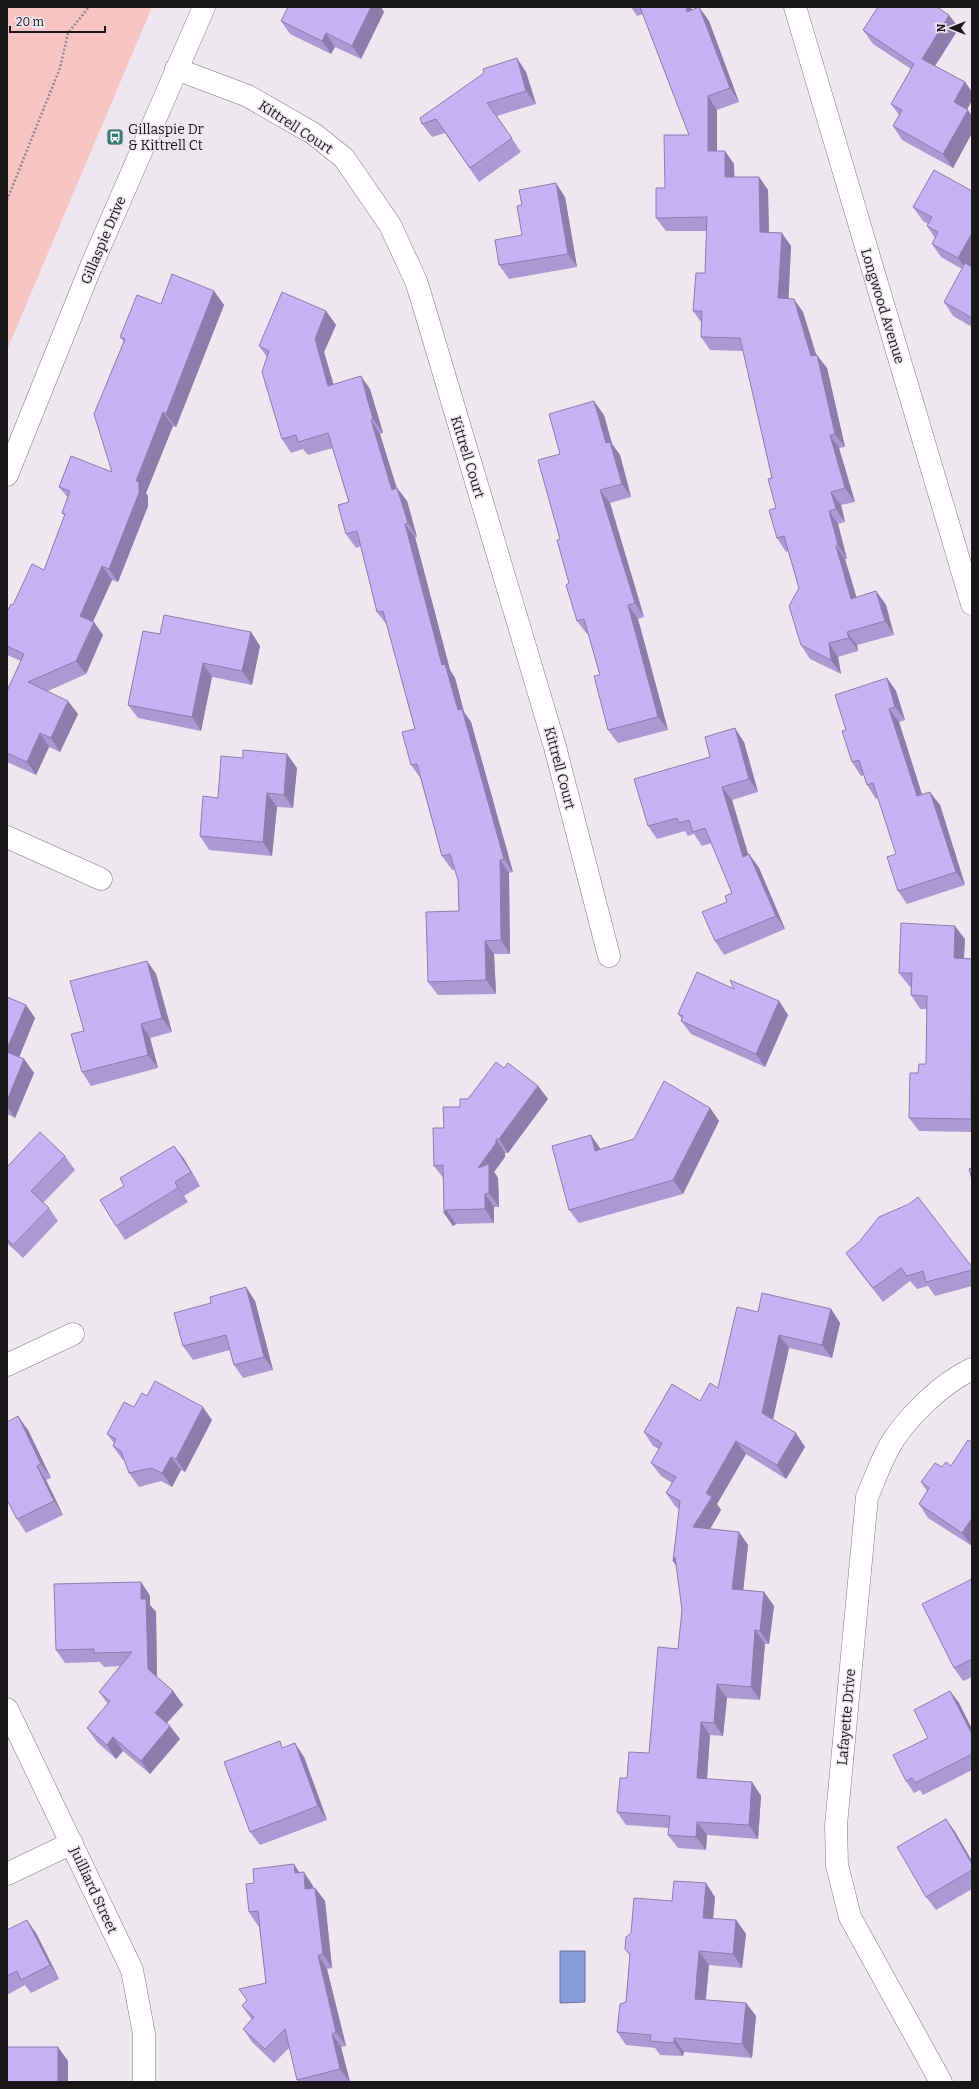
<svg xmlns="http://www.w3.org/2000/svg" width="979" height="2089" font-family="Bitter,serif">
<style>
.green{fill:#f8c4c2}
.water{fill:#8699d9;stroke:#6672a0}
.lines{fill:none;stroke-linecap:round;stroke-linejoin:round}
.street-casing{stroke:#807880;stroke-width:23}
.path{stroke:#908a90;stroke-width:2.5;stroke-dasharray:2 2;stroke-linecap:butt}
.street{stroke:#fff;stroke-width:22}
.wall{fill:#ac99d4}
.shaded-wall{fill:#8c7dac}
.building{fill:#c8b2f6;stroke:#8c7dac}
.labels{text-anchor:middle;stroke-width:3;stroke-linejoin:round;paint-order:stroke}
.street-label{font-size:14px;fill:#1a171a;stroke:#efe7ef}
.poi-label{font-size:14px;fill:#1a171a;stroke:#efe7ef;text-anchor:start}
</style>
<rect width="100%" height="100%" fill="#efe7ef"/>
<polygon class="green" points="7,7 152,7 7,350"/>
<polygon class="water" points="560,1951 585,1951 585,2002 560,2003"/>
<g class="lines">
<g class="street-casing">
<g id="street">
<polyline points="795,7 972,604"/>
<polyline points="176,69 248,96 314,134 344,158 390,225 416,281 422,300 555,747 609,956"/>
<polyline points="7,475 90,269 204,7"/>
<polyline points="7,837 101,879"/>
<polyline points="7,1365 73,1334"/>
<polyline points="7,1709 132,1970 144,2034 144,2082"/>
<polyline points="7,1874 72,1843"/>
<path d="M 941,2082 L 850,1917 L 837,1865 L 836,1825 L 867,1497 C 874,1481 880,1464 888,1449 C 904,1419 942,1383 972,1369"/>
</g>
</g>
<polyline class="path" points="7,200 60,68 68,33 89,7"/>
<use href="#street" class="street"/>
</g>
<g class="wall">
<polygon points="631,7 691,7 692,10 699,7 709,21 739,102 717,110 717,151 734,164 734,177 759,177 768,190 769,232 791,246 788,299 803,312 816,355 827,368 845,447 839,448 855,502 841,505 845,522 838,524 847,559 845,559 856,597 876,591 886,605 894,635 857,645 858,651 838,657 841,674 810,659 801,645 799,588 788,551 786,552 777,538 776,508 772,478 743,351 710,350 701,337 701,322 693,311 705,273 707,231 666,231 656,218 665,188 689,135 643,14 637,16"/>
<polygon points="384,12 361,59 335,47 331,54 290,34 281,21"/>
<polygon points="959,28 935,66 965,82 972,92 972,100 967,110 972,116 972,133 953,168 902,140 893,126 899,115 891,104 911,69 873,44 863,30"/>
<polygon points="526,72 536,104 497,116 521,152 479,182 445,133 432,137 422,124"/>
<polygon points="934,170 972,264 970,266 972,267 972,327 953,316 944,302 962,269 941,257 932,244 935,238 927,226 928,224 923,221 913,207"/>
<polygon points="565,197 577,267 509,279 499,265 522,235"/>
<polygon points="214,291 224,305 176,427 173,426 146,493 148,496 148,506 118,582 112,580 93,622 103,635 86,674 48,691 78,714 60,752 49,747 36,775 7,762 7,691 21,661 7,655 7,612 44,570 65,516 62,513 68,498 59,487 112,472 124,342 120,337 161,304"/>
<polygon points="326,311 336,325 324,352 333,384 370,389 383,433 380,434 397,488 407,501 417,537 415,537 450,670 455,678 464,712 471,722 513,872 509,873 510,954 494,954 496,994 438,995 428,982 459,911 458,880 455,869 452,870 442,856 421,779 411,765 415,729 387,625 377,612 361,546 356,548 346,534 349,502 333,448 308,455 303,449 291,453 282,439 267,357 259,346"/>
<polygon points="604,415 612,444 620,455 631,497 610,503 644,617 638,619 668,730 618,743 608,730 600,675 588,634 587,634 577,621 560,539 560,454"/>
<polygon points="251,632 260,646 252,685 212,677 201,731 138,718 128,705 160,634"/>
<polygon points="887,678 896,691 905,720 899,722 922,795 940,805 965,885 907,904 898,891 896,854 878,798 876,799 867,785 864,775 861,776 852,762 846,730"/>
<polygon points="744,742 758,792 732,800 748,855 749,854 759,868 785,929 724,955 715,941 727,902 732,893 711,843 702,846 694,834 688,836 685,831 657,839 648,826 710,757"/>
<polygon points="297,768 293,808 277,807 272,856 209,850 200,836 218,798"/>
<polygon points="965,939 964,958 972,959 972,1132 919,1131 909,1118 918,1073 926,1064 927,1009 920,1009 911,995 911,987 909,986 899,973"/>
<polygon points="147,961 156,974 172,1032 150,1038 158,1068 91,1086 82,1072 84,1031"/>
<polygon points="734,989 779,1001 788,1015 765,1067 691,1034 681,1021 682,1019 678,1014"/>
<polygon points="7,997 26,1005 35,1018 19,1057 24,1059 34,1073 15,1118 7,1114"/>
<polygon points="504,1068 538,1086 548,1099 508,1153 505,1153 505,1157 494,1172 498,1178 499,1207 494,1207 494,1223 456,1224 453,1226 444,1213 444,1179 434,1166 460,1107 468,1099"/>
<polygon points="710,1108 719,1121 683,1194 579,1223 569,1210 600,1148 600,1149 634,1139"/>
<polygon points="174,1146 184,1159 200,1186 184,1196 188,1202 125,1240 116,1226 124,1186"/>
<polygon points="65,1156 75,1170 43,1203 49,1208 58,1221 23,1258 7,1243 7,1167"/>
<polygon points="846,1253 972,1267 972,1286 935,1296 928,1286 917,1289 910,1281 883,1302 855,1266"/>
<polygon points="246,1287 255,1301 273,1370 243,1378 234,1365 230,1350 193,1360 183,1346 211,1303"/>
<polygon points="831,1309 840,1323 832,1358 789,1348 773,1420 805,1447 786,1479 746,1454 717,1504 721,1510 710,1529 739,1532 748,1545 743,1590 764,1592 774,1606 769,1644 765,1644 760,1700 727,1698 723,1736 710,1735 707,1779 752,1782 761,1796 758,1839 707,1835 706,1850 678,1848 668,1835 669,1828 626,1825 617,1812 627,1778 649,1753 678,1649 682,1610 677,1566 673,1561 679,1509 675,1506 666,1493 672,1483 661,1476 651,1463 659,1449 653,1446 644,1432 700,1401 718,1388 758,1312"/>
<polygon points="147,1396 212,1420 185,1472 181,1470 172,1487 161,1481 139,1487 129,1473 125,1461 122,1459 113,1446 114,1443 107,1434 134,1407"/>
<polygon points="28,1430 51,1478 46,1480 63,1515 26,1533 17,1519"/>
<polygon points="972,1442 972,1546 928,1518 919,1504 927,1491 921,1482 942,1467 951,1466"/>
<polygon points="972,1579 972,1677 963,1681 954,1668"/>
<polygon points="141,1582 150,1596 150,1605 156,1612 157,1677 173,1691 183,1705 167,1723 180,1739 150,1774 123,1751 116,1759 97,1742 87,1728 108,1704 99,1692 120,1666 104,1667 100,1662 65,1663 56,1650"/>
<polygon points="950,1691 959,1703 972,1729 972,1770 923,1795 920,1790 914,1793 906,1781 928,1738"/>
<polygon points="284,1747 304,1757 327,1820 260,1845 250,1832"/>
<polygon points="946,1819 955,1832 972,1861 972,1889 936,1910 926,1897"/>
<polygon points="299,1873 313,1886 313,1888 315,1888 325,1901 332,1968 327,1969 346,2046 341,2047 350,2082 299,2082 297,2080 290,2047 274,2063 252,2042 243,2029 252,2020 242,2006 266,1983 259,1926 258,1926 249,1912 254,1883"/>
<polygon points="715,1897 713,1919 736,1920 746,1934 742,1968 709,1965 706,2000 746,2003 756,2016 752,2058 684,2052 683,2056 660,2055 655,2048 626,2045 617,2032 626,2002 630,1956 625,1949 672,1901"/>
<polygon points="7,1930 36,1933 59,1979 31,1993 25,1985 7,1995"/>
</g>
<g class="shaded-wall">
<polygon points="371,7 381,7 384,12 361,59 352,46"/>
<polygon points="686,7 691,7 697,25 687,12"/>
<polygon points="699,7 709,21 739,102 730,88"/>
<polygon points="949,15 959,28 931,72 922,59"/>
<polygon points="326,33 335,47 331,54 322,41"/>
<polygon points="517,58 526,72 536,104 526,91"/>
<polygon points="965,82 972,92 972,100 963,116 954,102"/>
<polygon points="708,96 717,110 717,164 708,151"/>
<polygon points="968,110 972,116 972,133 953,168 943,154"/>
<polygon points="725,151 734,164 735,190 725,177"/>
<polygon points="759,177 768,190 769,245 760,232"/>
<polygon points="556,183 565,197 577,267 568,254"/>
<polygon points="782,233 791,246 788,312 778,298"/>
<polygon points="972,233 972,264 968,272 958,258"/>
<polygon points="214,291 224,305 176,427 166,414"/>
<polygon points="794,299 803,312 821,370 811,356"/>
<polygon points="326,311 336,325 324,352 338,399 328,386 315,339"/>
<polygon points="817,355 827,368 845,447 835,434"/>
<polygon points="361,376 370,389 383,433 373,419"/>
<polygon points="594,401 604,415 612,444 620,455 631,497 622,484 606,443"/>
<polygon points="163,412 173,426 146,493 148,496 148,506 118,582 109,569 136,481"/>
<polygon points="371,420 380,434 401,503 392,490"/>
<polygon points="830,435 839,448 855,502 845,488"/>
<polygon points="397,488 407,501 417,537 408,523"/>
<polygon points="600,490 610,503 644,617 635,603"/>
<polygon points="831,492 841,505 845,522 836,509"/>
<polygon points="829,511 838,524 847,559 838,545"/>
<polygon points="405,524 415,537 450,670 455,678 464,712 471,722 513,872 504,859 458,710 442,665"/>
<polygon points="836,546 845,559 861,612 851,599"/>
<polygon points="102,566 112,580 89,630 80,616"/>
<polygon points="876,591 886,605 894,635 885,621"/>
<polygon points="628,605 638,619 668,730 658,717"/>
<polygon points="94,622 103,635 86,674 76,661"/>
<polygon points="251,632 260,646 252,685 242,671"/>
<polygon points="847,632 857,645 858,651 849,638"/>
<polygon points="829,643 838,657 841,674 831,660"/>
<polygon points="203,663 212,677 201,731 192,717"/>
<polygon points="887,678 896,691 905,720 895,707"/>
<polygon points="68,701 78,714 60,752 51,738"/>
<polygon points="889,709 899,722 927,810 917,796"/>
<polygon points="735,728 744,742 758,792 749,779"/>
<polygon points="40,733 49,747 36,775 27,762"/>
<polygon points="287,754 297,768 293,808 284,795"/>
<polygon points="722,787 732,800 753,870 743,857"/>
<polygon points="930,792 940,805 965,885 956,872"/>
<polygon points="267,793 277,807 272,856 263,842"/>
<polygon points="749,854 759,868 785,929 776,916"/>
<polygon points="500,860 509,873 510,954 501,940"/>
<polygon points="955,926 965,939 963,971 954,958"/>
<polygon points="485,941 494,954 496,994 486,980"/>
<polygon points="147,961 156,974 172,1032 162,1018"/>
<polygon points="779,1001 788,1015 765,1067 756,1054"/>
<polygon points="26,1005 35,1018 16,1065 7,1053 7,1049"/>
<polygon points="141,1024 150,1038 158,1068 148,1055"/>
<polygon points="24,1059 34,1073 15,1118 7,1106 7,1101"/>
<polygon points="538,1086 548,1099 508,1153 499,1139"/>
<polygon points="710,1108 719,1121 683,1194 673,1180"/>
<polygon points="591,1135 600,1148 604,1164 595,1151"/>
<polygon points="496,1139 505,1153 505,1157 494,1172 498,1178 499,1207 489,1193 478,1168"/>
<polygon points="174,1146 184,1159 200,1186 191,1172"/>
<polygon points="175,1182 184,1196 188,1202 178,1188"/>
<polygon points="485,1194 494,1207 494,1223 485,1209"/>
<polygon points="446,1210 456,1224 453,1226 444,1213"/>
<polygon points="246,1287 255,1301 273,1370 264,1357"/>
<polygon points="831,1309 840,1323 832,1358 822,1345"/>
<polygon points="779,1335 789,1348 771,1427 762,1413"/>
<polygon points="203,1407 212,1420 185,1472 176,1459"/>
<polygon points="18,1416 28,1430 51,1478 41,1464"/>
<polygon points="796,1433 805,1447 786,1479 777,1465"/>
<polygon points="736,1441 746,1454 717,1504 721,1510 703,1541 693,1527 706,1493"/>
<polygon points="171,1457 181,1470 172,1487 162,1473"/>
<polygon points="37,1466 46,1480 63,1515 54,1501"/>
<polygon points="972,1518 972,1546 962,1533"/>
<polygon points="739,1532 748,1545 742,1603 732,1589"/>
<polygon points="675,1557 682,1575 673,1561"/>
<polygon points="141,1582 150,1596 150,1605 156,1612 157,1683 148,1669 141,1599"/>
<polygon points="764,1592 774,1606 769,1644 760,1631"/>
<polygon points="755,1630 765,1644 760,1700 751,1687"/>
<polygon points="717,1684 727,1698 723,1736 714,1723"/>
<polygon points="173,1691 183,1705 164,1726 155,1713"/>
<polygon points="950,1691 959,1703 972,1729 972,1734"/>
<polygon points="701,1722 710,1735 706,1791 697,1778"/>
<polygon points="170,1726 180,1739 150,1774 141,1761"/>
<polygon points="113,1737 123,1751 116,1759 107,1745"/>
<polygon points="295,1743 304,1757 327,1820 318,1806"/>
<polygon points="752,1782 761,1796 758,1839 749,1825"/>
<polygon points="946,1819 955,1832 972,1861 972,1864"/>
<polygon points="697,1822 707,1835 706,1850 696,1837"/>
<polygon points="294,1864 303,1878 295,1873"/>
<polygon points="304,1872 313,1886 315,1902 305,1889"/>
<polygon points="706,1883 715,1897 712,1931 703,1918"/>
<polygon points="315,1888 325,1901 332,1968 323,1954"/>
<polygon points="27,1920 36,1933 59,1979 50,1965"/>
<polygon points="736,1920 746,1934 742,1968 733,1954"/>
<polygon points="699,1951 709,1965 704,2012 695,1999"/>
<polygon points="318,1955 327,1969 346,2046 336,2032"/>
<polygon points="746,2003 756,2016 752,2058 742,2044"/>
<polygon points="332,2034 341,2047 350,2082 340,2069"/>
<polygon points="674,2038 684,2052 683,2056 674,2043"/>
<polygon points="58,2047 68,2061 68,2082 58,2082"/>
</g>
<g class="building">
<polygon points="288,7 371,7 352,46 326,33 322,41 281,21"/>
<polygon points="640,7 686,7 687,12 699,7 730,88 708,96 708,151 725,151 725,177 759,177 760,232 782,233 778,298 794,299 811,356 817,355 835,434 830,435 845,488 831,492 836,509 829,511 838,545 836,546 851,599 876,591 885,621 847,632 849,638 829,643 831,660 801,645 789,606 799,588 784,536 777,538 769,510 776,508 768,479 772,478 740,338 701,337 702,311 693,311 696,273 705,273 707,217 656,218 656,188 665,188 664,135 689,135"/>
<polygon points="878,7 937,7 949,15 922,59 965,82 954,102 968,110 943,154 893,126 902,110 891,104 914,64 863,30"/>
<polygon points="517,58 526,91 487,103 512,138 470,168 436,119 422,124 420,118 484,73 483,69"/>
<polygon points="934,170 972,191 972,233 958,258 932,244 938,232 927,226 932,217 913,207"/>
<polygon points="556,183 568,254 499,265 495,240 522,235 517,206 522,205 519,190"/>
<polygon points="965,263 972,267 972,318 944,302"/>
<polygon points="172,274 214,291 166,414 163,412 136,481 139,482 139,493 109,569 102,566 80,616 94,622 76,661 28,682 68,701 51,738 40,733 27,762 7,753 7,691 24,654 7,646 7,612 11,604 13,605 32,564 44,570 65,514 62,513 70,491 59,487 71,456 112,472 94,414 125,339 120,337 137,295 161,304"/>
<polygon points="282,292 326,311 315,339 328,386 361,376 373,419 371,420 392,490 397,488 408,523 405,524 442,665 445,664 458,710 462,709 504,859 500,860 501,940 485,941 486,980 428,982 426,912 459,911 458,880 450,854 442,856 417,764 411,765 402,732 415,729 383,611 377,612 357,531 346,534 338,505 349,502 328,433 298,442 296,435 282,439 262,372 269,351 259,346"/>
<polygon points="594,401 606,443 610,442 622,484 600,490 635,603 628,605 658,717 608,730 594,676 600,675 584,619 577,621 566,585 569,583 557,540 560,539 538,460 560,454 549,414"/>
<polygon points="164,615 251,632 242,671 203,663 192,717 128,705 143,631 160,634"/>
<polygon points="887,678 895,707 889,709 917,796 930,792 956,872 898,891 887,857 896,854 873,783 867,785 859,760 852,762 842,731 846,730 835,695"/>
<polygon points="735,728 749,779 722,787 743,857 749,854 776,916 715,941 702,912 727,902 725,896 732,893 705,828 693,832 689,820 679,823 677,818 648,826 634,779 710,757 705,737"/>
<polygon points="243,750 287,754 284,795 267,793 263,842 200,836 203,796 218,798 221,756 243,758"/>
<polygon points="901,923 955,926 954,958 972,959 971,1119 909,1118 910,1073 918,1073 919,1064 926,1064 927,996 911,995 912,973 899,973"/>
<polygon points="147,961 162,1018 141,1024 148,1055 82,1072 71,1034 84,1031 70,981"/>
<polygon points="697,972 734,989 730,980 779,1001 756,1054 681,1021 683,1016 678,1014"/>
<polygon points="7,997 26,1005 7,1049"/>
<polygon points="7,1052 24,1059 7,1101"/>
<polygon points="496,1062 504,1068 508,1063 538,1086 499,1139 496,1139 496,1143 478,1168 489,1164 489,1193 485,1194 485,1209 446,1210 444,1213 443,1165 434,1166 433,1128 444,1128 443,1107 460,1107 460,1099 468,1099"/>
<polygon points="664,1081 710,1108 673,1180 569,1210 552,1146 591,1135 595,1151 634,1139"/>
<polygon points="40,1132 65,1156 31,1191 49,1208 13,1245 7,1239 7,1167"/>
<polygon points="174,1146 191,1172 175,1182 178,1188 116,1226 100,1200 124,1186 120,1178"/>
<polygon points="972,1168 972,1180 969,1169"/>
<polygon points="918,1197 972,1267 972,1270 926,1282 923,1271 907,1276 901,1268 873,1288 846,1253 859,1242 879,1217 909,1204"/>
<polygon points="246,1287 264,1357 234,1365 226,1335 183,1346 174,1313 211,1303 210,1297"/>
<polygon points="762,1293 831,1309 822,1345 779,1335 762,1413 796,1433 777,1465 736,1441 706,1493 712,1497 693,1527 739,1532 732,1589 764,1592 760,1631 755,1630 751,1687 717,1684 714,1723 701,1722 697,1778 752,1782 749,1825 697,1822 696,1837 668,1835 670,1816 617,1812 620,1778 627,1778 629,1752 649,1753 658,1647 678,1649 682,1610 675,1557 673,1561 680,1501 666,1493 676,1477 651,1463 662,1443 644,1432 672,1384 700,1401 710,1383 718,1388 737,1307 758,1312"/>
<polygon points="155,1381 203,1407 176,1459 171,1457 162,1473 151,1468 129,1473 121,1451 113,1446 116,1439 107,1434 124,1402 134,1407 142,1393 147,1396"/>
<polygon points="18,1416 41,1464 37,1466 54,1501 17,1519 7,1500 7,1422"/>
<polygon points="968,1440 972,1442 972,1518 962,1533 919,1504 929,1488 921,1482 935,1463 942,1467 946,1462 951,1466"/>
<polygon points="972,1579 972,1659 954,1668 922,1604"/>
<polygon points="141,1582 141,1599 146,1599 148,1669 173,1691 155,1713 170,1726 141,1761 113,1737 107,1745 87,1728 110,1701 99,1692 132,1652 94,1653 94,1649 56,1650 54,1584"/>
<polygon points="950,1691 972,1734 972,1754 915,1783 912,1778 906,1781 893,1755 928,1738 914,1710"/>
<polygon points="280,1741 282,1748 295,1743 318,1806 250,1832 224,1762"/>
<polygon points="946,1819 972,1864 972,1870 926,1897 897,1847"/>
<polygon points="294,1864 295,1873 304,1872 305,1889 315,1888 323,1954 318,1955 336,2032 332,2034 340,2069 297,2080 285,2029 265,2049 243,2029 254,2017 242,2006 247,2000 239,1989 266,1983 258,1911 249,1912 246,1884 254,1883 253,1869"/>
<polygon points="674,1881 706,1883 703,1918 736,1920 733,1954 699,1951 695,1999 746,2003 742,2044 674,2038 674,2043 650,2041 651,2035 617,2032 620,2004 626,2002 630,1954 625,1949 626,1937 631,1933 634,1898 672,1901"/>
<polygon points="27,1920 50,1965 21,1980 17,1971 7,1976 7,1930"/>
<rect x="7" y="2047" width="51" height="35"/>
</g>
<defs>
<g id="bus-square" transform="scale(0.9)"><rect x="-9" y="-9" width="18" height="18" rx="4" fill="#347c76" stroke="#efe7ef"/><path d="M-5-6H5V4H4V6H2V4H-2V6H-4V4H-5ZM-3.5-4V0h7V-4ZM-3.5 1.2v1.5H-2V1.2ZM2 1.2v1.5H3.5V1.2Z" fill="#fff"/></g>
</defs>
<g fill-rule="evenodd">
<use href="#bus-square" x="115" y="137"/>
</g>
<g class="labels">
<g class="street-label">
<text transform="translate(296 127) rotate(33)" y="5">Kittrell Court</text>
<text transform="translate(103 240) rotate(-67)" y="5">Gillaspie Drive</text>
<text transform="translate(883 306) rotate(73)" y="5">Longwood Avenue</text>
<text transform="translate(468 457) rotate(73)" y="5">Kittrell Court</text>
<text transform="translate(560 768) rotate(75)" y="5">Kittrell Court</text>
<text transform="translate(846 1717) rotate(-85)" y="5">Lafayette Drive</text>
<text transform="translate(94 1890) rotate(65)" y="5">Juilliard Street</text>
</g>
<g class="poi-label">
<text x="128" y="134">Gillaspie Dr<tspan x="128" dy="16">&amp; Kittrell Ct</tspan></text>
</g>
</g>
<rect width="979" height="2089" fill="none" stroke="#1a171a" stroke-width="16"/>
<g transform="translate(951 28) rotate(270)" stroke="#efe7ef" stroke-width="3" paint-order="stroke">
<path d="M0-3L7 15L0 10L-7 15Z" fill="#1a171a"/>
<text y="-6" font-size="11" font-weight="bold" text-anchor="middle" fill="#1a171a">N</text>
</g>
<path d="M10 26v6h95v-6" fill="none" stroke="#1a171a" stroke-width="2"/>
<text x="16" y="26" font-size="12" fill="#1a171a" stroke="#efe7ef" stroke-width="3" paint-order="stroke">20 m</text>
</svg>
